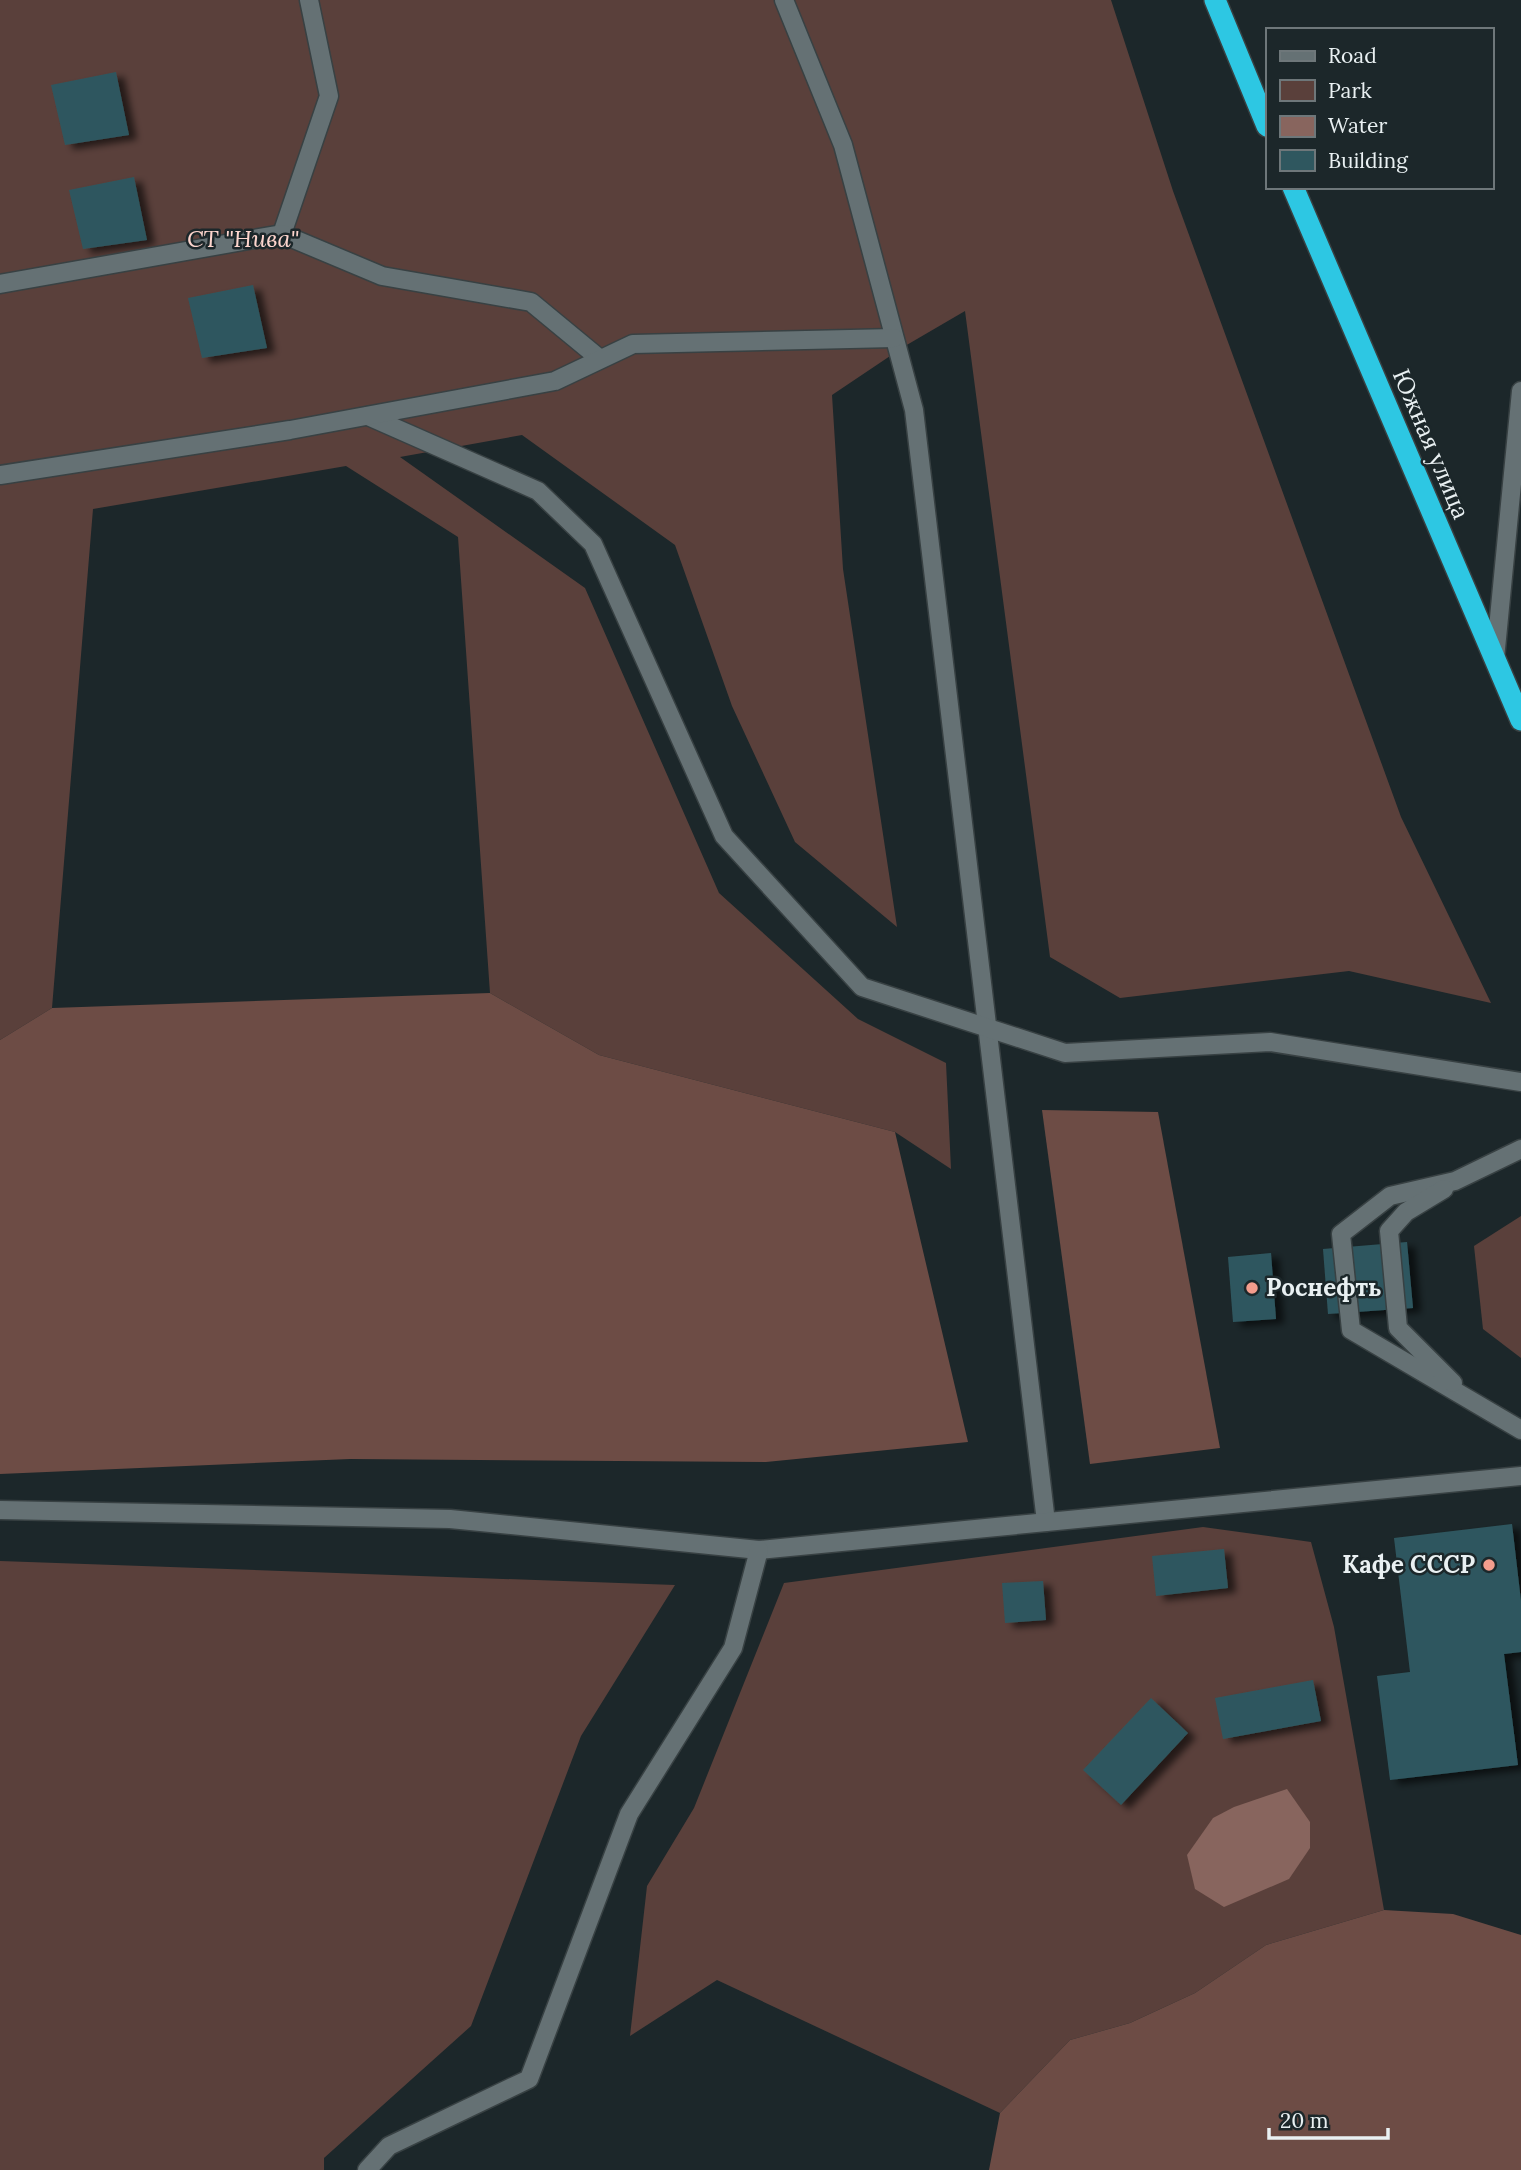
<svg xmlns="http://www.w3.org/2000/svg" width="1521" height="2170" font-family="Lora,serif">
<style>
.green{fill:#5a403b}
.forest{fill:#6d4c45}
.water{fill:#88655e}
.building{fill:#2f575f;filter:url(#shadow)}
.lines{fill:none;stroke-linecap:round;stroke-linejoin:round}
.lane-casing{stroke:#384143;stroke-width:21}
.street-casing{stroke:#384143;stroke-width:21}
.highway-casing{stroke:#384143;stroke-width:24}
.lane{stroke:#657174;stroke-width:18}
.street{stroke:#657174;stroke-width:18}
.highway{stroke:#2dc7e3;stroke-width:21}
.poi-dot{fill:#f49d8d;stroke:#1c272a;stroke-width:2.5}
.labels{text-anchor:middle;stroke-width:5;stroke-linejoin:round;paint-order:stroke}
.park-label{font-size:24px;font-style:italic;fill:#fdd5cd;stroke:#1c272a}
.street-label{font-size:24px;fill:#e9f0f2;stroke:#1c272a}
.poi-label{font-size:24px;font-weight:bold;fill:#e9f0f2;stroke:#1c272a;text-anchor:start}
</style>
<defs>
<filter id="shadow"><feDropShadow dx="8" dy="4.5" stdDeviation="3.5" flood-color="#0009"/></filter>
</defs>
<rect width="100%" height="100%" fill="#1c272a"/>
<g class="green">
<polygon points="0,0 1111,0 1173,191 1401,817 1491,1003 1349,971 1120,998 1050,957 965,311 905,346 832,395 843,569 897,927 795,842 732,706 675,545 522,435 400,457 585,588 719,893 858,1019 946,1063 951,1169 895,1132 599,1055 490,993 458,537 346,466 93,509 52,1008 0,1040"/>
<polygon points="1521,1216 1521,1358 1483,1329 1474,1246"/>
<polygon points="1203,1527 1311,1542 1334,1627 1384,1910 1266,1945 1195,1993 1130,2023 1070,2040 1000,2113 717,1980 630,2036 647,1886 694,1808 784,1583"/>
<polygon points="0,1561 675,1585 581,1736 471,2026 324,2158 324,2170 0,2170"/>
</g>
<g class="forest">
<polygon points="490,993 599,1055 895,1132 968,1442 766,1462 350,1459 0,1474 0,1040 52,1008"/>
<polygon points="1042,1110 1158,1112 1220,1448 1090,1464"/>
<polygon points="1384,1910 1453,1914 1521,1935 1521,2170 989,2170 1000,2113 1070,2040 1130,2023 1195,1993 1266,1945"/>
</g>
<polygon class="water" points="1287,1789 1310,1822 1310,1848 1289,1879 1224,1907 1195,1889 1187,1855 1213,1818 1234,1807"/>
<g class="building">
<polygon points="116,72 129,135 65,145 51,85"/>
<polygon points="134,177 147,240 83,249 69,190"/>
<polygon points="253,285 267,348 202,358 188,298"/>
<polygon points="1407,1242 1413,1308 1328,1314 1323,1249"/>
<polygon points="1271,1253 1276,1319 1233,1322 1228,1257"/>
<polygon points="1512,1524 1521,1601 1521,1652 1504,1654 1518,1765 1390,1780 1377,1676 1410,1672 1394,1538"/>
<polygon points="1224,1549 1228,1588 1156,1596 1152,1556"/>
<polygon points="1043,1581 1046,1620 1005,1623 1002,1583"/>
<polygon points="1313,1680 1321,1721 1223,1739 1215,1698"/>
<polygon points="1151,1698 1188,1733 1121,1805 1083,1770"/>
</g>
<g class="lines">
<g class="lane-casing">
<g id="lane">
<polyline points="784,0 843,145 914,410 1046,1522"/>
<polyline points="282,234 329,96 309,0"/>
<polyline points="0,284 282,234 382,276 531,302 600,359"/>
<polyline points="368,416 538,491 593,544 724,836 862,987 1065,1053 1270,1042 1521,1082"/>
<polyline points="0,475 290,430 555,381 633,344 894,338"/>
<polyline points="1521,1149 1455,1181 1390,1196 1341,1234 1351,1330 1521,1430"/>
<polyline points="1444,1189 1406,1212 1389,1231 1398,1328 1453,1383"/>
<polyline points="0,1510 450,1519 759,1550 1521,1476"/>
<polyline points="367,2170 389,2146 529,2079 629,1814 733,1648 759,1550"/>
</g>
</g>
<g class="street-casing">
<polyline id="street" points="1495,659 1521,391"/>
</g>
<g class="highway-casing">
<g id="highway">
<polyline points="1215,0 1267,126"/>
<polyline points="1293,187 1521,720"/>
</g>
</g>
<use href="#lane" class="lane"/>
<use href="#street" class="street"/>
<use href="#highway" class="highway"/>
</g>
<g class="poi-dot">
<circle cx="1252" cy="1288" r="7"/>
<circle cx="1489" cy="1565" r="7"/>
</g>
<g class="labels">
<g class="park-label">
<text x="243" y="247">СТ "Нива"</text>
</g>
<g class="street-label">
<text transform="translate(1431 444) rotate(67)" y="8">Южная улица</text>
</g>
<g class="poi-label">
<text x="1266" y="1296">Роснефть</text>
<text x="1475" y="1573" text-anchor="end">Кафе СССР</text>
</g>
</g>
<rect x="1266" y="28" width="228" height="161" fill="#1c272a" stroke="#6e777a" stroke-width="2"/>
<rect x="1280" y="51" width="35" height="10" fill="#657174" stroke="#6e777a" stroke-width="2"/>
<text x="1328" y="63" font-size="21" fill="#e9f0f2">Road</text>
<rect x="1280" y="80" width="35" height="21" fill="#5a403b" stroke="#6e777a" stroke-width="2"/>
<text x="1328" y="98" font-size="21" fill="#e9f0f2">Park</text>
<rect x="1280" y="116" width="35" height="21" fill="#88655e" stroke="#6e777a" stroke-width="2"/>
<text x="1328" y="133" font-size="21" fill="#e9f0f2">Water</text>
<rect x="1280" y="150" width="35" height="21" fill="#2f575f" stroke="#6e777a" stroke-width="2"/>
<text x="1328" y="168" font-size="21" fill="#e9f0f2">Building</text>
<path d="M1269 2128v10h119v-10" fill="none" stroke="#e9f0f2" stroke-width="3.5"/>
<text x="1280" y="2128" font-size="21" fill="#e9f0f2" stroke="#1c272a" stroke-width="5" paint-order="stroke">20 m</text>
</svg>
